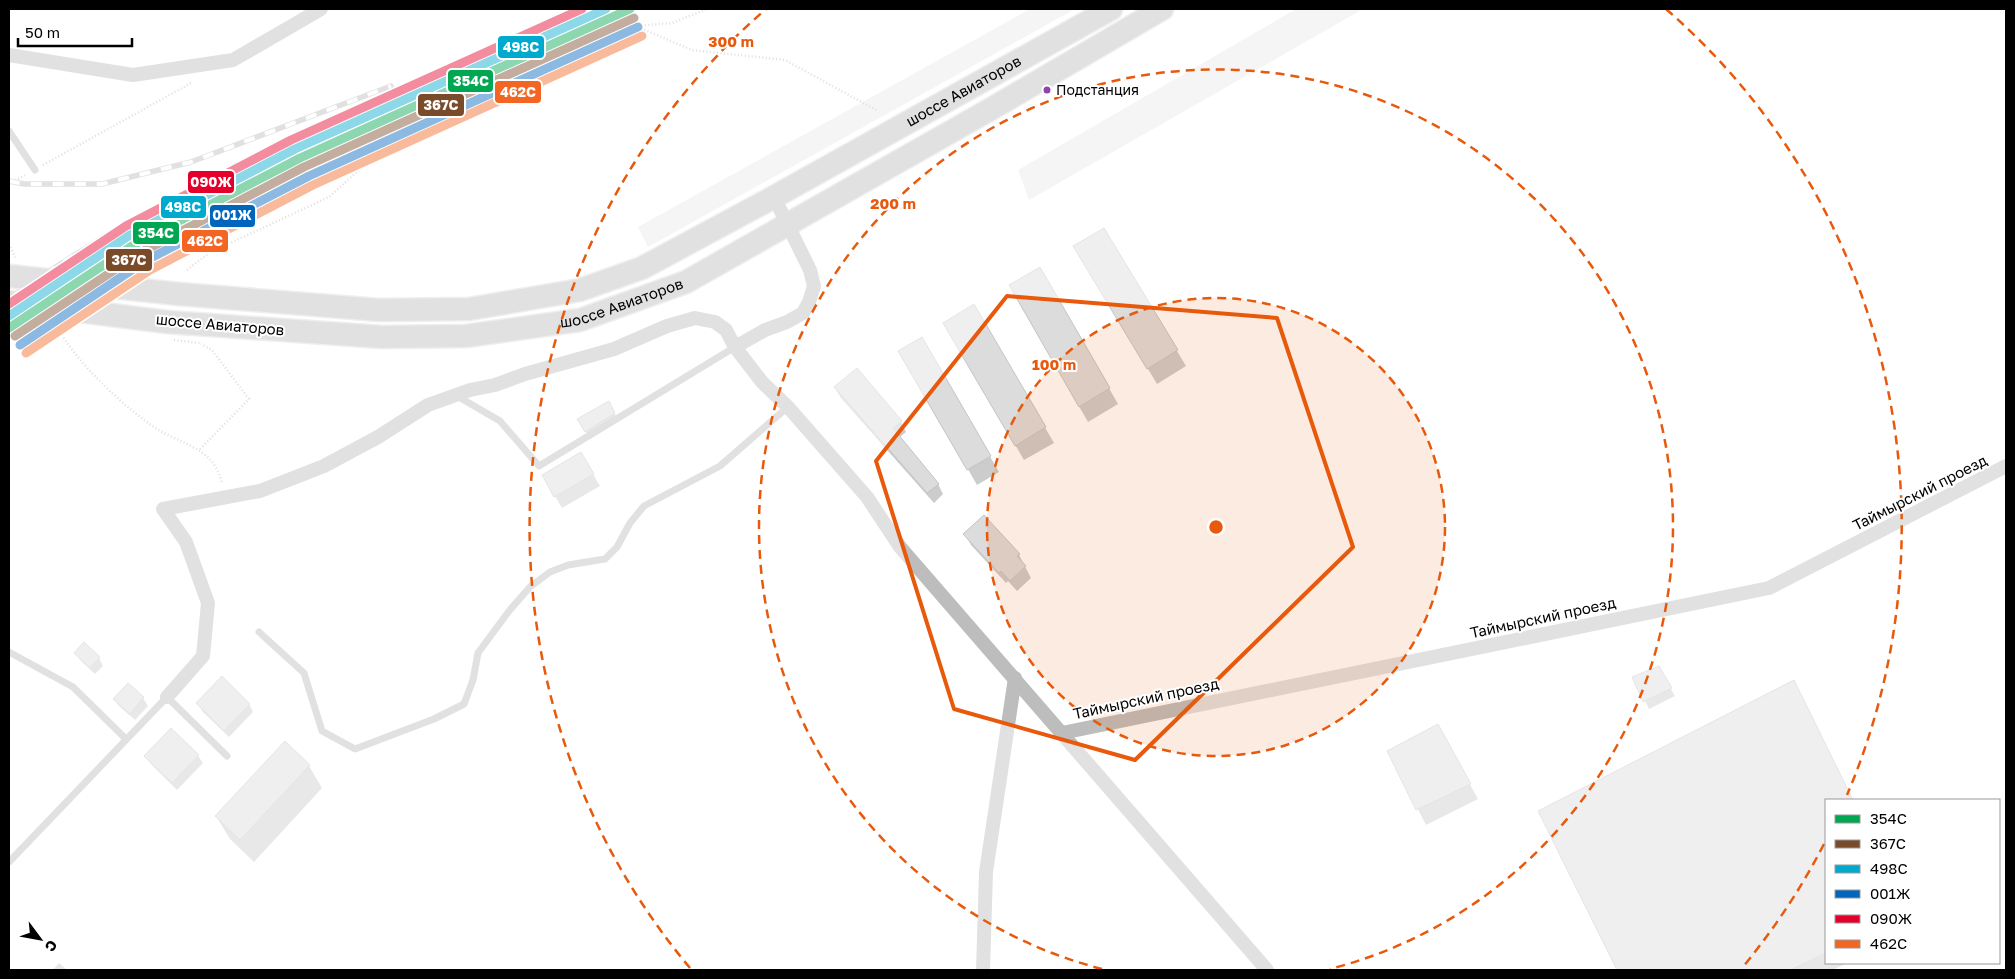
<svg xmlns="http://www.w3.org/2000/svg" width="2015" height="979" font-family="'Golos Text',sans-serif">
<style>
.green{fill:#e9e9e9}
.shadow{fill:#0003}
.building{fill:#dcdcdc;stroke:#c4c4c4}
.lines{fill:none;stroke-linecap:round;stroke-linejoin:round}
.primary-casing{stroke:#dbdbdb;stroke-width:25}
.path{stroke:#b8b8b8;stroke-width:2.5;stroke-dasharray:1 2.5;stroke-linecap:butt}
.lane{stroke:#bdbdbd;stroke-width:7}
.street{stroke:#bdbdbd;stroke-width:14}
.primary{stroke:#bdbdbd;stroke-width:22}
.rail-casing{stroke:#bdbdbd;stroke-width:5.5}
.rail{stroke:#fff;stroke-width:4;stroke-dasharray:11;stroke-linecap:butt}
.primary-bridge-casing{stroke:#dbdbdb;stroke-width:25;stroke-linecap:butt}
.path-bridge{stroke:#b8b8b8;stroke-width:2.5;stroke-dasharray:1 2.5;stroke-linecap:butt}
.primary-bridge{stroke:#bdbdbd;stroke-width:22}
.rail-1-casing{stroke:#fff;stroke-width:12}
.rail-2-casing{stroke:#fff;stroke-width:12}
.rail-3-casing{stroke:#fff;stroke-width:12}
.rail-4-casing{stroke:#fff;stroke-width:12}
.rail-5-casing{stroke:#fff;stroke-width:12}
.rail-6-casing{stroke:#fff;stroke-width:12}
.rail-1{stroke:#00a651;stroke-width:9}
.rail-2{stroke:#7a4b2a;stroke-width:9}
.rail-3{stroke:#00a9ce;stroke-width:9}
.rail-4{stroke:#0065bd;stroke-width:9}
.rail-5{stroke:#e4002b;stroke-width:9}
.rail-6{stroke:#f26522;stroke-width:9}
.marked{fill:none;stroke:#e8590c;stroke-width:4;stroke-linejoin:round}
.ring{fill:none;stroke:#e8590c;stroke-width:2.5;stroke-dasharray:9 6}
.bus-dot{fill:#8e44ad;stroke:#fff;stroke-width:2}
.labels{text-anchor:middle;stroke-width:4;stroke-linejoin:round;paint-order:stroke}
.bus-label{font-size:14px;fill:#000;stroke:#fff;text-anchor:start}
.street-label{font-size:15px;fill:#000;stroke:#fff}
.centre{fill:#e8590c;stroke:#fff;stroke-width:2.5}
.ring-label{font-size:15px;text-anchor:middle;font-weight:bold;fill:#e8590c;stroke:#fff;stroke-width:4;stroke-linejoin:round;paint-order:stroke}
.line-badge{stroke:#fff;stroke-width:2}
.badge-label{font-size:14px;text-anchor:middle;font-weight:bold;fill:#fff}
</style>
<rect width="100%" height="100%" fill="#fff"/>
<g class="green">
<polygon points="1030,9 1075,9 648,247 638,227"/>
<polygon points="1296,9 1363,9 1029,200 1018,170"/>
</g>
<g class="shadow">
<polygon points="1103,229 1186,366 1157,384 1084,262"/>
<polygon points="1040,268 1118,404 1088,422 1010,286"/>
<polygon points="974,306 1054,443 1024,460 944,323"/>
<polygon points="922,338 999,472 977,485 900,351"/>
<polygon points="835,388 901,422 906,432 899,438 938,484 943,494 934,503 841,398"/>
<polygon points="608,403 619,421 590,439 579,419"/>
<polygon points="581,454 600,486 562,508 543,476"/>
<polygon points="984,517 1019,555 1031,578 1017,591 1008,581 1006,583 971,545 965,534"/>
<polygon points="76,653 99,658 103,666 95,674 80,660"/>
<polygon points="1658,667 1675,696 1649,709 1634,677"/>
<polygon points="1793,681 1853,800 1826,800 1826,963 1848,963 1832,970 1618,970 1539,811"/>
<polygon points="128,685 143,698 148,706 135,720 119,706 115,699"/>
<polygon points="198,703 249,704 253,712 229,737 202,711"/>
<polygon points="171,730 198,756 203,763 177,790 150,763 146,756"/>
<polygon points="1446,741 1478,799 1426,825 1389,752"/>
<polygon points="309,766 322,788 254,862 230,839 216,816"/>
<polygon points="59,963 67,970 53,970"/>
</g>
<g class="building">
<polygon points="1104,228 1178,350 1147,369 1073,246"/>
<polygon points="1040,267 1110,388 1079,407 1009,285"/>
<polygon points="974,304 1046,427 1015,446 943,323"/>
<polygon points="922,337 991,456 967,470 898,351"/>
<polygon points="857,368 902,421 893,428 939,484 927,493 834,387"/>
<polygon points="609,401 615,413 585,432 577,419"/>
<polygon points="581,452 594,474 554,497 542,475"/>
<polygon points="984,515 1020,554 1017,556 1026,566 1010,581 1001,571 999,573 963,534"/>
<polygon points="84,642 100,657 90,668 74,653"/>
<polygon points="1659,666 1672,688 1643,702 1632,677"/>
<polygon points="222,676 250,704 224,731 196,703"/>
<polygon points="1794,680 1853,800 1826,800 1826,953 1790,970 1617,970 1538,811"/>
<polygon points="128,683 144,697 130,714 113,699"/>
<polygon points="1438,724 1471,784 1416,810 1387,751"/>
<polygon points="171,728 199,755 172,783 144,756"/>
<polygon points="285,741 310,765 240,840 215,816"/>
</g>
<g class="lines">
<g class="primary-casing">
<g id="primary">
<path id="s1" d="M 179,294 L 379,310 L 469,309 L 580,290 L 642,268 L 774,197 L 1111,9"/>
<path id="s2" d="M 167,322 L 382,337 L 466,336 L 580,320 L 686,282 L 991,109 L 1162,9"/>
</g>
</g>
<g class="path">
<polyline points="596,9 692,50 785,60 878,111"/>
<polyline points="43,165 193,82"/>
<polyline points="9,184 25,175"/>
<polyline points="9,244 16,259"/>
<polyline points="187,270 209,253 329,197 368,162 391,137 565,67 636,26 672,23 707,9"/>
<path d="M 56,326 C 78,363 116,400 151,425 C 178,445 213,445 222,483"/>
<polyline points="200,449 249,399 212,350 201,344"/>
</g>
<g class="lane">
<polyline points="9,131 35,170"/>
<polyline points="457,396 500,421 539,466 735,347"/>
<polyline points="259,632 304,673 322,731 355,749 434,719 464,704 473,680 478,653 509,611 530,587 550,572 568,565 605,559 617,547 630,523 644,506 720,466 782,412"/>
<polyline points="9,652 73,687 126,739"/>
<polyline points="9,862 167,697 227,756"/>
</g>
<g class="street">
<polyline points="9,55 133,75 233,60 321,9"/>
<polyline points="735,347 765,330 787,322 803,313 809,302 814,286 810,270 774,197"/>
<polyline points="167,697 203,656 208,603 186,542 163,509 260,491 324,466 378,437 428,405 470,390 495,385 525,374 614,349 667,326 695,318 715,322 726,330 735,347 762,382 788,407 867,497 900,547 1267,970"/>
<polyline points="1062,733 1769,588 2006,466"/>
<polyline points="983,970 986,872 1015,678"/>
</g>
<use href="#primary" class="primary"/>
<g class="rail-casing">
<g id="rail">
<polyline points="9,181 24,184 102,184 191,162 391,86"/>
<path d="M 9,298 C 184,176 385,96 579,9"/>
</g>
</g>
<use href="#rail" class="rail"/>
<g class="primary-bridge-casing">
<g id="primary-bridge">
<polyline points="9,276 179,294"/>
<polyline points="9,302 167,322"/>
</g>
</g>
<polyline class="path-bridge" points="174,340 200,343"/>
<use href="#primary-bridge" class="primary-bridge"/>
<g class="rail-1-casing">
<polyline id="rail-1" points="9,328 135,244 300,158 630,9"/>
</g>
<g class="rail-2-casing">
<polyline id="rail-2" points="15,336 140,253 304,167 634,18"/>
</g>
<g class="rail-3-casing">
<polyline id="rail-3" points="9,316 130,235 295,149 606,9"/>
</g>
<g class="rail-4-casing">
<polyline id="rail-4" points="20,345 145,261 309,176 638,27"/>
</g>
<g class="rail-5-casing">
<polyline id="rail-5" points="9,304 126,226 291,140 582,9"/>
</g>
<g class="rail-6-casing">
<polyline id="rail-6" points="26,353 150,270 313,185 642,36"/>
</g>
<use href="#rail-1" class="rail-1"/>
<use href="#rail-2" class="rail-2"/>
<use href="#rail-3" class="rail-3"/>
<use href="#rail-4" class="rail-4"/>
<use href="#rail-5" class="rail-5"/>
<use href="#rail-6" class="rail-6"/>
</g>
<path d="M0 0H2015V979H0ZM 1007,296 L 1277,318 L 1353,547 L 1135,760 L 954,709 L 876,461 Z" fill="#fff" fill-opacity=".55" fill-rule="evenodd"/>
<path class="marked" d="M 1007,296 L 1277,318 L 1353,547 L 1135,760 L 954,709 L 876,461 Z"/>
<circle cx="1216" cy="527" r="229" fill="#e8590c" fill-opacity=".12"/>
<g class="ring">
<circle cx="1216" cy="527" r="229"/>
<path d="M1102 969A457 457 0 1 1 1330 969"/>
<path d="M1824 844A686 686 0 0 1 1742 968M690 968A686 686 0 0 1 766 9M1666 9A686 686 0 0 1 1847 795"/>
</g>
<circle class="bus-dot" cx="1047" cy="90" r="4.5"/>
<g class="labels">
<g class="bus-label">
<text x="1056" y="95">Подстанция</text>
</g>
<g class="street-label">
<text dy="5" stroke="none"><textPath href="#s1" startOffset="836">шоссе Авиаторов</textPath></text>
<text dy="5" stroke="none"><textPath href="#s2" startOffset="459">шоссе Авиаторов</textPath></text>
<text transform="translate(220 325) rotate(5)" y="5">шоссе Авиаторов</text>
<text transform="translate(1920 493) rotate(-27)" y="5">Таймырский проезд</text>
<text transform="translate(1543 618) rotate(-12)" y="5">Таймырский проезд</text>
<text transform="translate(1146 699) rotate(-12)" y="5">Таймырский проезд</text>
</g>
</g>
<circle cx="1216" cy="527" r="8" class="centre"/>
<g class="ring-label">
<text x="731" y="47">300 m</text>
<text x="893" y="209">200 m</text>
<text x="1054" y="370">100 m</text>
</g>
<g class="line-badge">
<rect x="497" y="35" width="48" height="24" rx="5" fill="#00a9ce"/>
<rect x="447" y="69" width="47" height="24" rx="5" fill="#00a651"/>
<rect x="494" y="80" width="48" height="24" rx="5" fill="#f26522"/>
<rect x="417" y="93" width="48" height="24" rx="5" fill="#7a4b2a"/>
<rect x="187" y="170" width="48" height="24" rx="5" fill="#e4002b"/>
<rect x="160" y="195" width="47" height="24" rx="5" fill="#00a9ce"/>
<rect x="209" y="204" width="47" height="24" rx="5" fill="#0065bd"/>
<rect x="132" y="221" width="48" height="24" rx="5" fill="#00a651"/>
<rect x="181" y="229" width="48" height="24" rx="5" fill="#f26522"/>
<rect x="105" y="248" width="48" height="24" rx="5" fill="#7a4b2a"/>
</g>
<g class="badge-label">
<text x="521" y="52">498С</text>
<text x="471" y="86">354С</text>
<text x="518" y="97">462С</text>
<text x="441" y="110">367С</text>
<text x="211" y="187">090Ж</text>
<text x="183" y="212">498С</text>
<text x="232" y="220">001Ж</text>
<text x="156" y="238">354С</text>
<text x="205" y="246">462С</text>
<text x="129" y="265">367С</text>
</g>
<rect width="2015" height="979" fill="none" stroke="#000000" stroke-width="20"/>
<rect x="1825" y="799" width="175" height="165" fill="#ffffff" stroke="#999999"/>
<rect x="1835" y="815" width="25" height="8" fill="#00a651" stroke="#999999"/>
<text x="1870" y="824" font-size="15" fill="#000000">354С</text>
<rect x="1835" y="840" width="25" height="8" fill="#7a4b2a" stroke="#999999"/>
<text x="1870" y="849" font-size="15" fill="#000000">367С</text>
<rect x="1835" y="865" width="25" height="8" fill="#00a9ce" stroke="#999999"/>
<text x="1870" y="874" font-size="15" fill="#000000">498С</text>
<rect x="1835" y="890" width="25" height="8" fill="#0065bd" stroke="#999999"/>
<text x="1870" y="899" font-size="15" fill="#000000">001Ж</text>
<rect x="1835" y="915" width="25" height="8" fill="#e4002b" stroke="#999999"/>
<text x="1870" y="924" font-size="15" fill="#000000">090Ж</text>
<rect x="1835" y="940" width="25" height="8" fill="#f26522" stroke="#999999"/>
<text x="1870" y="949" font-size="15" fill="#000000">462С</text>
<g transform="translate(40 939) rotate(122)" stroke="#ffffff" stroke-width="4" paint-order="stroke">
<path d="M0-4L9 19L0 12L-9 19Z" fill="#000000"/>
<text y="-8" font-size="14" font-weight="bold" text-anchor="middle" fill="#000000">С</text>
</g>
<path d="M18 38v8h114v-8" fill="none" stroke="#000000" stroke-width="2.5"/>
<text x="25" y="38" font-size="15" fill="#000000" stroke="#ffffff" stroke-width="4" paint-order="stroke">50 m</text>
</svg>
